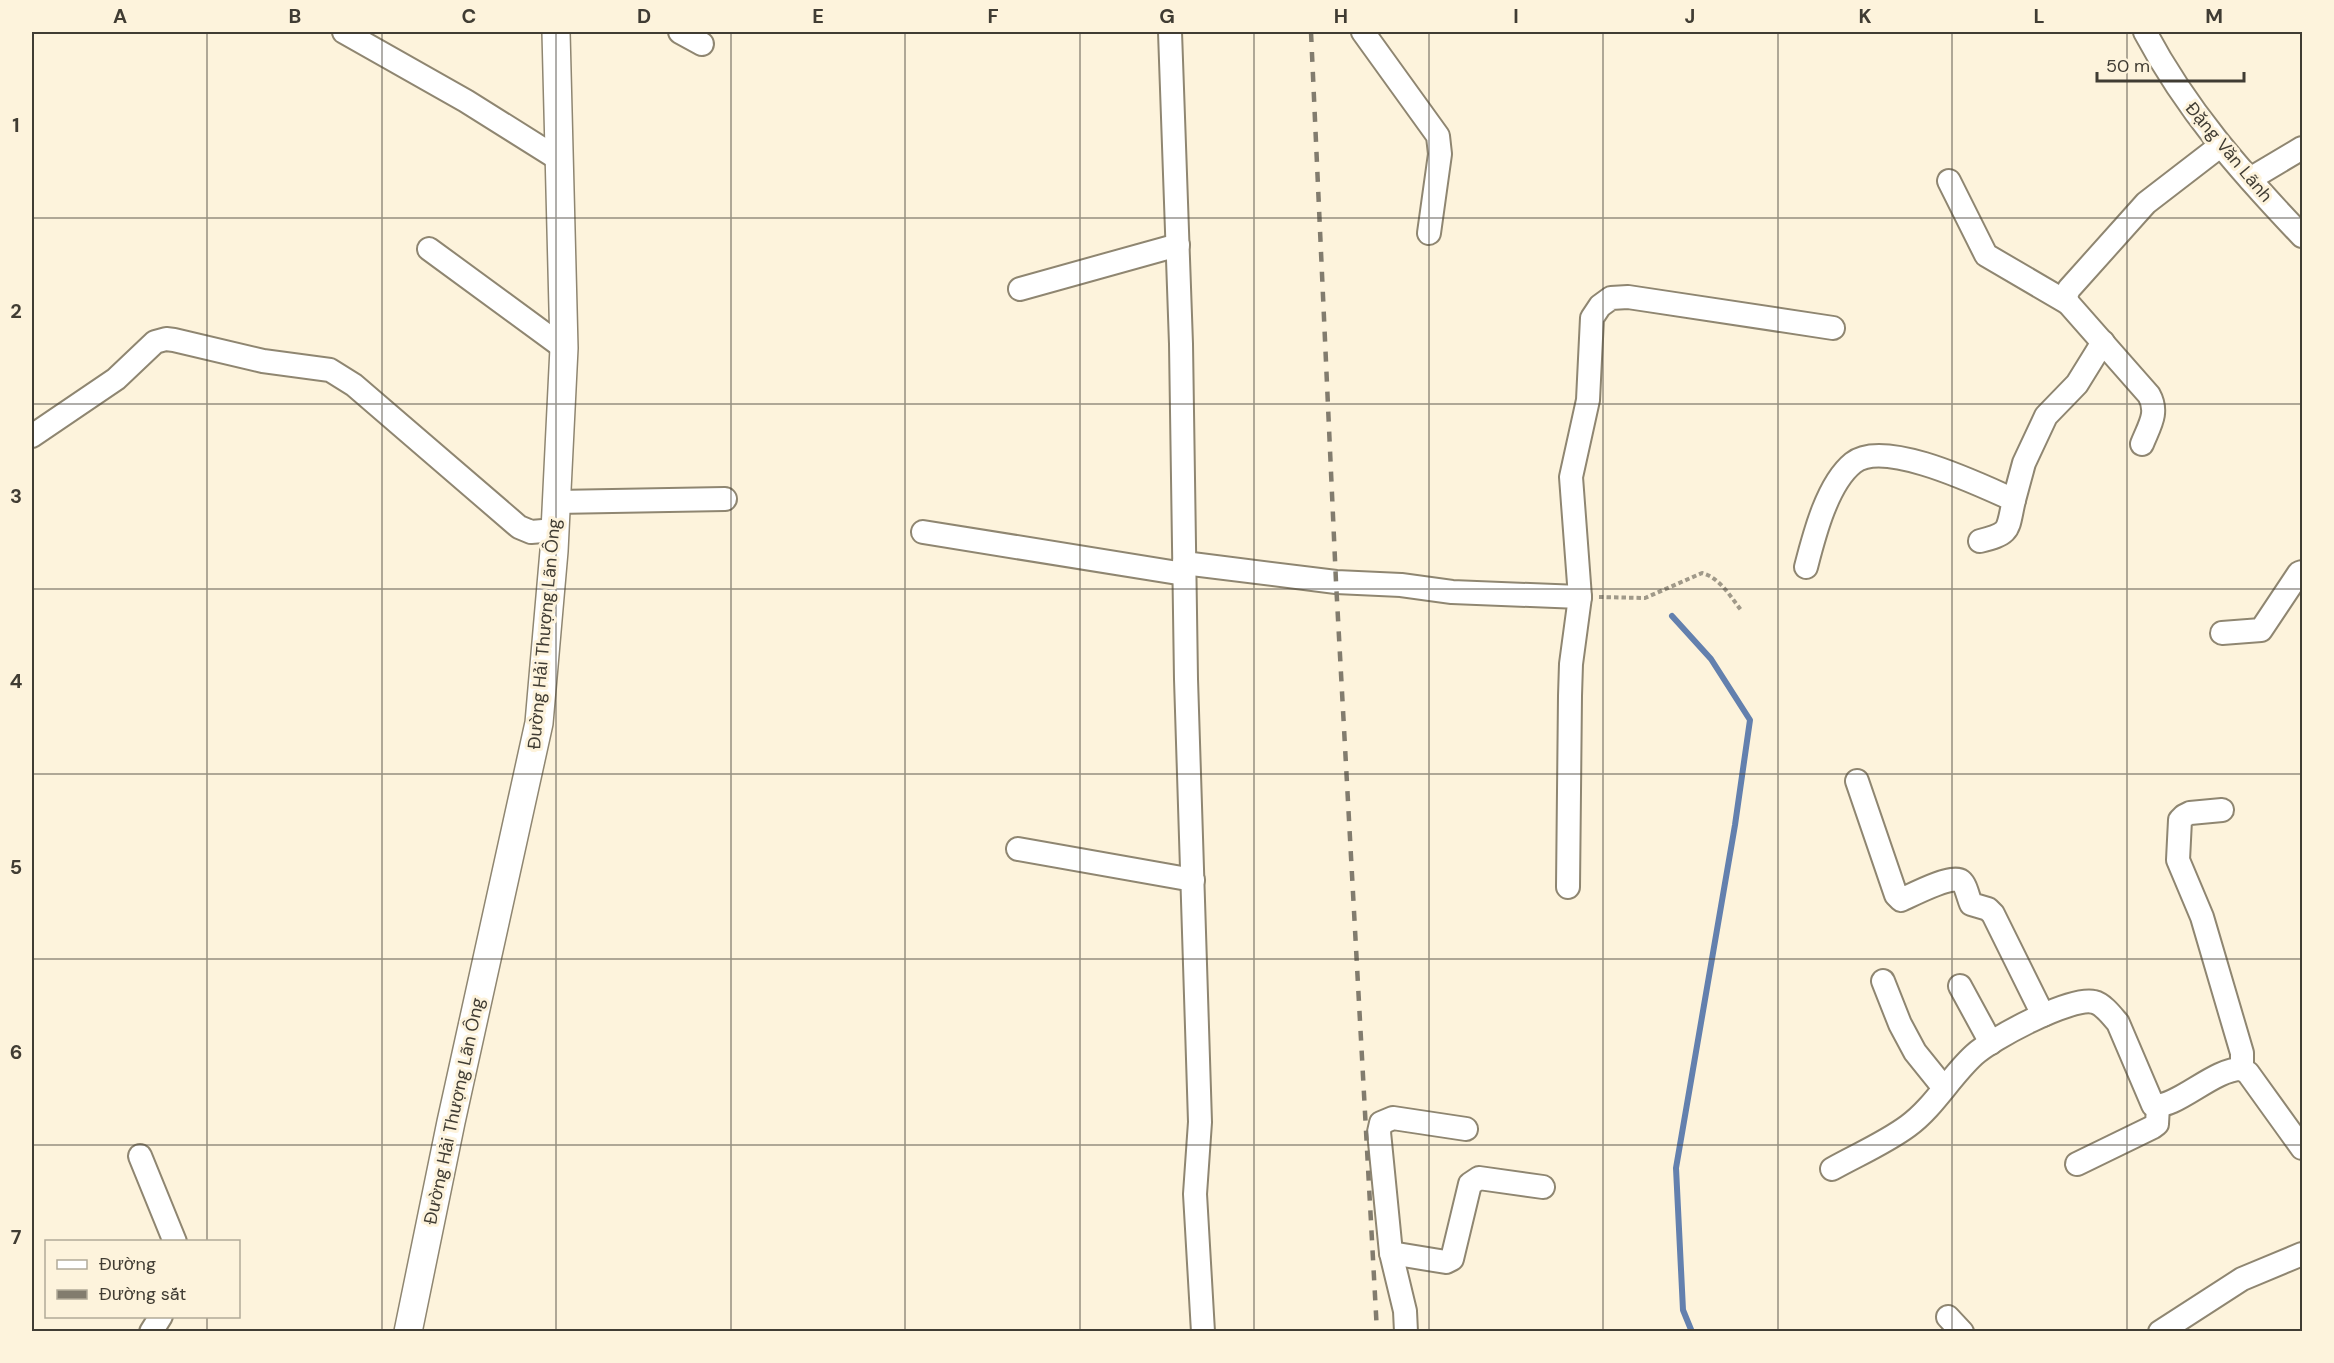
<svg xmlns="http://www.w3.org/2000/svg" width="2334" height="1363" font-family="'DM Sans',sans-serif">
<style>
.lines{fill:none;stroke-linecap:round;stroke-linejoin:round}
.stream{stroke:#6380ae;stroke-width:6}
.minor-casing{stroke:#8f8671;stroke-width:26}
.tertiary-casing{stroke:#8f8671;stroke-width:30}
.path{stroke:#a09989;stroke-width:4;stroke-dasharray:4.5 3;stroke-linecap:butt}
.minor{stroke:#fff;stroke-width:22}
.tertiary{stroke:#fff;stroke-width:27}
.rail{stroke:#827c6e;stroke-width:4.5;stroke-dasharray:10 10;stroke-linecap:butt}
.grid{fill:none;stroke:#403c33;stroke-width:1.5;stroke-opacity:0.55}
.labels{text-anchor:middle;stroke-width:6;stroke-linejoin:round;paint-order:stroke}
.street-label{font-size:18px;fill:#403c33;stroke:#fdf3dc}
.neatline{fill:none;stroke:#403c33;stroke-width:2}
.grid-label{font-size:20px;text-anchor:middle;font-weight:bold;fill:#403c33}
</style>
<rect width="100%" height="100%" fill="#fdf3dc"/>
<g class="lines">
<polyline class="stream" points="1672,616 1711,659 1750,720 1735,825 1676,1168 1683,1310 1692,1332"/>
<g class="minor-casing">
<g id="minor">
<polyline points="344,32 466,101 560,160"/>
<polyline points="680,32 702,44"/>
<polyline points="1170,32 1181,344 1186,679 1200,1122 1195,1194 1203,1332"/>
<polyline points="1363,32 1438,136 1440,154 1429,233"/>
<path d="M 2145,32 C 2187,111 2241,172 2302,236"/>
<polyline points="2250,179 2302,148"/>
<polyline points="1949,181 1986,255 2068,303"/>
<polyline points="429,249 564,348"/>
<polyline points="1020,289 1178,245"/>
<polyline points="32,436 116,379 155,342 166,339 174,340 263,361 330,370 354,385 519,527 531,532 555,530"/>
<path d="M 2142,444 C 2149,426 2159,413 2149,395 L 2068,303 L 2066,296 L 2069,289 L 2146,203 L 2220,146"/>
<polyline points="2014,500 2024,463 2046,416 2077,384 2103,342"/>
<polyline points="556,502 725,499"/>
<polyline points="923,532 1184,574"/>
<polyline points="1184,563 1336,582 1401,585 1452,592 1580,597"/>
<path d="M 1806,567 C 1814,536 1827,484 1853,463 C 1884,438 1980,485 2014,500 C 2007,530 2012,533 1980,541"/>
<polyline points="2222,633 2261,630 2299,573 2302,572"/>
<path d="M 1857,781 L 1896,895 L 1901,900 C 1912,895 1952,874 1961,881 C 1966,885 1968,897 1971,904 L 1988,909 L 1993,914 L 2043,1015"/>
<polyline points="2222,810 2190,813 2184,816 2180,820 2178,860 2202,917 2242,1053 2242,1069"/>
<polyline points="1018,849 1193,880"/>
<polyline points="1568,887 1570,696 1571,664 1580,597 1571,477 1588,400 1592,318 1600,306 1611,298 1628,297 1833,328"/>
<polyline points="1883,981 1900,1024 1915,1052 1944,1088"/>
<polyline points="1960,986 1991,1043"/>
<polyline points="140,1156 175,1242"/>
<polyline points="2077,1164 2153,1127 2157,1124 2158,1106"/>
<path d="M 1832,1169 C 1857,1155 1885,1143 1908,1126 C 1934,1107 1950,1077 1974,1055 C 1991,1039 2071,996 2094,1002 C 2103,1004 2112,1016 2118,1023 L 2153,1105 C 2175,1110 2214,1068 2242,1069 L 2248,1073 L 2302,1148"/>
<polyline points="1391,1253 1446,1262 1452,1259 1470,1184 1479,1178 1543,1187"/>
<polyline points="1948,1317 1962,1332"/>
<polyline points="151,1332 161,1316"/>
<polyline points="1406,1332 1405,1311 1391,1253 1379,1132 1381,1123 1393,1118 1466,1129"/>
<polyline points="2160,1332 2242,1279 2302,1254"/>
</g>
</g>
<g class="tertiary-casing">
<polyline id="tertiary" points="408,1332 451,1122 539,723 554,551 564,348 556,32"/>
</g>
<path class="path" d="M 1599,597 L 1645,598 L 1702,573 C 1720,578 1730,596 1741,610"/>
<use href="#minor" class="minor"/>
<use href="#tertiary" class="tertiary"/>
<polyline class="rail" points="1311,32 1336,582 1377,1332"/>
</g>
<path class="grid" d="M 207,32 L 207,1242M 382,32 L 382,1332M 556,32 L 556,1332M 731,32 L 731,1332M 905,32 L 905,1332M 1080,32 L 1080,1332M 1254,32 L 1254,1332M 1429,32 L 1429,1332M 1603,32 L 1603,1332M 1778,32 L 1778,1332M 1952,32 L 1952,1332M 2127,32 L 2127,1332M 32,218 L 2302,218M 32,404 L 2302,404M 32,589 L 2302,589M 32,774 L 2302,774M 32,959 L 2302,959M 32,1145 L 2302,1145M 207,1316 L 207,1332"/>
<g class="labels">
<g class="street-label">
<text transform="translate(2229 152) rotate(50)" y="6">Đặng Văn Lãnh</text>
<text transform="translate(544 634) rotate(-85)" y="6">Đường Hải Thượng Lãn Ông</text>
<text transform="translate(454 1111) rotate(-78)" y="6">Đường Hải Thượng Lãn Ông</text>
</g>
</g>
<rect width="2334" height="1363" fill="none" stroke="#fdf3dc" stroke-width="66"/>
<rect x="45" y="1240" width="195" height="78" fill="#fdf3dc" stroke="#b1aa98" stroke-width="1.5"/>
<rect x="57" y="1260" width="30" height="9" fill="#ffffff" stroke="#b1aa98" stroke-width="1.5"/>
<text x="99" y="1270" font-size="18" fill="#403c33">Đường</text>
<rect x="57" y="1290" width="30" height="9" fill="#827c6e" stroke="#b1aa98" stroke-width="1.5"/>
<text x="99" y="1300" font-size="18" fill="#403c33">Đường sắt</text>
<path d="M2097 72v9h147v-9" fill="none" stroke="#403c33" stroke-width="3"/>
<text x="2106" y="72" font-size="18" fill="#403c33" stroke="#fdf3dc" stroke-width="4.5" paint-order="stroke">50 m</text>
<rect x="33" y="33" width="2268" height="1297" class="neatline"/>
<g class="grid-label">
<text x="120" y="23">A</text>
<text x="295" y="23">B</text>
<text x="469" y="23">C</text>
<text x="644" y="23">D</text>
<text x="818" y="23">E</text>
<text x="993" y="23">F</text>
<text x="1167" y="23">G</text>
<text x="1341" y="23">H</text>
<text x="1516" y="23">I</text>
<text x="1690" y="23">J</text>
<text x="1865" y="23">K</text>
<text x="2039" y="23">L</text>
<text x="2214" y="23">M</text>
<text x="16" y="132">1</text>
<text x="16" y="318">2</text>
<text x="16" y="503">3</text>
<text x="16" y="688">4</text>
<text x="16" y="874">5</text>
<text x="16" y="1059">6</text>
<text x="16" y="1244">7</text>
</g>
</svg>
